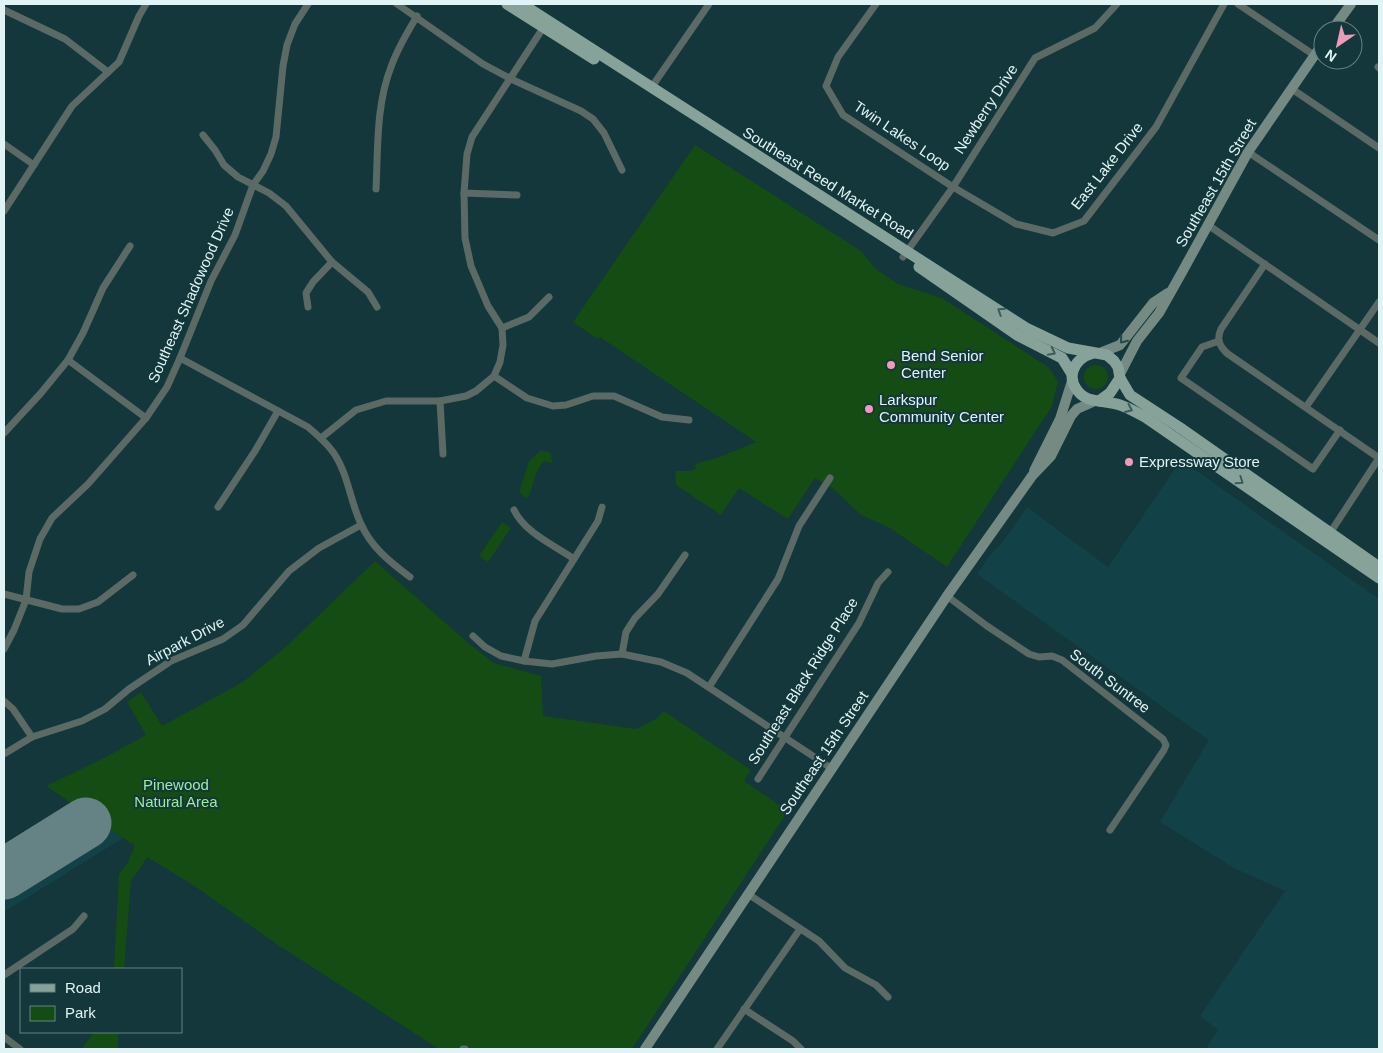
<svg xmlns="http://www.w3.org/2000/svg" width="1383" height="1053" font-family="Helvetica,sans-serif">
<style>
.built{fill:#124247}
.green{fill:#154c13}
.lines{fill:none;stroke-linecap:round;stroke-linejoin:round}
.runway{stroke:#658284;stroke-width:51}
.street{stroke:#5c6a65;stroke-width:7}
.secondary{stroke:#748a83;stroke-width:10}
.primary{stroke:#86a299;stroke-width:11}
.oneway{stroke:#3b5c5b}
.oneway2{stroke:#264849}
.poi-dot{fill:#ef9ab8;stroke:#13373a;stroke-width:2}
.labels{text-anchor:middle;stroke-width:4;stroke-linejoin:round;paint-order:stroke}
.street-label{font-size:15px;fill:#e0f4f5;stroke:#13373a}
.poi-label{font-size:15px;fill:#e0f4f5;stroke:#13373a;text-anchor:start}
.park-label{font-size:15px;fill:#9dee96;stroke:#13373a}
</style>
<rect width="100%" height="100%" fill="#13373a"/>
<g class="built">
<polygon points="1181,460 1379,599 1379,1049 1206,1049 1218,1030 1200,1016 1285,891 1234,868 1160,822 1209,740 977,574 991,554 1002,543 1027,507 1108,567"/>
<polygon points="79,808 123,838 4,912 4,855"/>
</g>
<g class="green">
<polygon points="695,145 861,251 876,269 898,284 942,298 1048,367 1058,381 1052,406 947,567 890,528 861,515 835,490 815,478 788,519 739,488 721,515 676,485 675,471 690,471 696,469 695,464 720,457 756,442 600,337 598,339 573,322"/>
<circle cx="1096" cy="377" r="12"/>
<path d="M 540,451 L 545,451 L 550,453 L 553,463 L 544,461 C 534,471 534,487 527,499 L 519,492 L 529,461 Z"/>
<polygon points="502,522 511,528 488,562 479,556"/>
<polygon points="375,561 467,642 494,663 541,676 543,716 636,729 656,719 664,711 751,770 744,781 788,811 632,1049 439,1049 275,943 193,885 147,857 141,867 131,880 124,969 114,969 119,874 127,864 135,846 46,786 106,757 146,735 127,702 141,692 162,726 243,682 288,645"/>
<polygon points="94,1032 118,1032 118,1049 82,1049"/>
</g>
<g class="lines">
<polyline class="runway" points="4,874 86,823"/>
<g class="street">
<polyline points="397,4 483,64 511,79 581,111 593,119 604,133 622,170"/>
<polyline points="876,4 838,57 826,86 843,115 953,187 1016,224 1053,233 1084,221 1156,127 1224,4"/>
<polyline points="1238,4 1314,55"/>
<polyline points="4,10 65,39 108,72"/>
<polyline points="1378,67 1379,68"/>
<polyline points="651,88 709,4"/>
<polyline points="1292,89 1379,148"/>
<polyline points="203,135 215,150 224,165 238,177 269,193 286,206 332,262 368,292 377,307"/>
<polyline points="4,144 34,165"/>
<polyline points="1248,152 1379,240"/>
<path d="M 376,189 C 378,149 376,105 391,67 C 397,49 407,33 417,16"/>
<polyline points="464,193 517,195"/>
<polyline points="4,211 72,106 119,62 139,16 146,4"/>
<polyline points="1208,225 1379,343"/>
<polyline points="903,257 953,187 1035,58 1095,28 1117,4"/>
<path d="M 1265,264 L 1221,329 C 1216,340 1220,347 1228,354 L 1379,458"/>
<polyline points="308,307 306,293 313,282 332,262"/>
<polyline points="502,328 529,317 549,297"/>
<polyline points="1219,341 1202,347 1181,378 1313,469 1340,430"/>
<path d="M 180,358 L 308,427 C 317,435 326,442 333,452 C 348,473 350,501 361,524 C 371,547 390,562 410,577"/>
<polyline points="68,360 146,418"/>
<polyline points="494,376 527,398 553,406 566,405 593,396 614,396 662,417 689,420"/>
<polyline points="440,401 443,454"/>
<polyline points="1306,407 1379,302"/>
<polyline points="4,433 41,393 68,360 83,333 103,288 130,246"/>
<polyline points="321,438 356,410 386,401 440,401 466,396 476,391 494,376 500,362 503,345 502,328 488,306 471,266 465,238 464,193 467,154 472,137 545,25"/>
<polyline points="218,507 255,451 278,411"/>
<path d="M 514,510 C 525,533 554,545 574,559"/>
<polyline points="1330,533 1379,458"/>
<polyline points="4,594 62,609 79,609 98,602 133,575"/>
<polyline points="947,596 987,626 1029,654 1039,657 1052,656 1062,660 1163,739 1166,745 1164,750 1110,830"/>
<polyline points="473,636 485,647 501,656 524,661 552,664 596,656 622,654 661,662 687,673 831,768"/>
<polyline points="4,649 14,630 26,600 29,572 40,539 52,518 88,484 146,418 167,387 180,358 211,281 235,235 253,185 263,171 271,154 276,137 283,66 287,45 295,24 308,4"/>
<polyline points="622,654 626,632 635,618 658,594 685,555"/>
<polyline points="524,661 535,621 598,521 602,507"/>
<polyline points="709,687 778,579 799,526 830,478"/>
<polyline points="4,701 13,709 32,737"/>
<polyline points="4,754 32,737 82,721 105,709 129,689 171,661 223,639 243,625 289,571 319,548 361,525"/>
<polyline points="758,779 859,623 878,583 888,572"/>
<polyline points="748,894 819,941 845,968 876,985 888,997"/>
<polyline points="4,975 73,929 84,916"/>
<polyline points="744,1009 793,1041 801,1049"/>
<polyline points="4,1037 20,1049"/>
<polyline points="463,1049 465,1049"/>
<polyline points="717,1049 800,929"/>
</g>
<g class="secondary">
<polyline points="1332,30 1351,4"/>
<polyline points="1100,353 1120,345 1153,303 1168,293"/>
<polyline points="1120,374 1137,341 1159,313 1181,274 1248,152 1323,43"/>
<polyline points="1034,471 1060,419 1072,381"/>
<polyline points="645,1049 947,596 1032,476 1051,456 1071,416 1077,409 1095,401"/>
</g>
<g class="primary">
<polyline points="507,4 594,59"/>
<polyline points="522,4 1026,328 1068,348 1107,355 1114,361 1118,367 1120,378 1110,393 1099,401"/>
<polyline points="919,267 1017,335 1062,358 1072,374"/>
<path d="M 1093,353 C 1083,356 1076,361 1073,371 C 1069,384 1080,398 1093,400 C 1102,402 1111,402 1120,405 C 1129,408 1137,413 1145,417 L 1379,578"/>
<polyline points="1120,378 1130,395 1179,427 1379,567"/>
</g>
</g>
<defs><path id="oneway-chevron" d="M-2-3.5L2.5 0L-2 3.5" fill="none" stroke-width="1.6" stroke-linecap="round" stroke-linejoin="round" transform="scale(1.25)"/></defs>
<g class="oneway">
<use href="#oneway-chevron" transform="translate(1001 311) rotate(-147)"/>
<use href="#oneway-chevron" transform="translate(1052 352) rotate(27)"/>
<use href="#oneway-chevron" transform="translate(1129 409) rotate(24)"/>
<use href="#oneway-chevron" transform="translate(1240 481) rotate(34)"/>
</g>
<use class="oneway2" href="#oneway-chevron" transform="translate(1123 340) rotate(129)"/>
<g class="poi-dot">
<circle cx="891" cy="365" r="5"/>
<circle cx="869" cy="409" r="5"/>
<circle cx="1129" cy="462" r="5"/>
</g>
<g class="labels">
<g class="street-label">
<text transform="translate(986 109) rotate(-57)" y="5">Newberry Drive</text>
<text transform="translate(902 136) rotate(34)" y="5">Twin Lakes Loop</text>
<text transform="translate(1107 166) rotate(-52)" y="5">East Lake Drive</text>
<text transform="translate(828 183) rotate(32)" y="5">Southeast Reed Market Road</text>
<text transform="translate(1216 183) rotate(-60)" y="5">Southeast 15th Street</text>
<text transform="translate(191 295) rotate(-66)" y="5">Southeast Shadowood Drive</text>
<text transform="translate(185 641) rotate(-28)" y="5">Airpark Drive</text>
<text transform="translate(803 681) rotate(-58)" y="5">Southeast Black Ridge Place</text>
<text transform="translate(1110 681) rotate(37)" y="5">South Suntree</text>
<text transform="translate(824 753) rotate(-56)" y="5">Southeast 15th Street</text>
</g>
<g class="poi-label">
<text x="901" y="361">Bend Senior<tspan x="901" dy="17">Center</tspan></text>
<text x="879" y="405">Larkspur<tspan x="879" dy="17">Community Center</tspan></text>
<text x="1139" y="467">Expressway Store</text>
</g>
<g class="park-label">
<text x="176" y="790">Pinewood<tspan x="176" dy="17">Natural Area</tspan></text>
</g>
</g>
<rect width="1383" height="1053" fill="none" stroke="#e0f4f5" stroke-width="10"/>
<rect x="20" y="968" width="162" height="65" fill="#13373a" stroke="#658385"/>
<rect x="30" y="984" width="25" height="8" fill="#86a299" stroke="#658385"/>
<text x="65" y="993" font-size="15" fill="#e0f4f5">Road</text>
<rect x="30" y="1006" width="25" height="15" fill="#154c13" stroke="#658385"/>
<text x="65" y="1018" font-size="15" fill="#e0f4f5">Park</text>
<g transform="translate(1338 45) rotate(214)"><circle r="24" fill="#13373a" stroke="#658385"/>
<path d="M0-4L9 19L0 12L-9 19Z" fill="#ef9ab8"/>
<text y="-8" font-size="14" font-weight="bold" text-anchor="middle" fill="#e0f4f5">N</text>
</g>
</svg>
